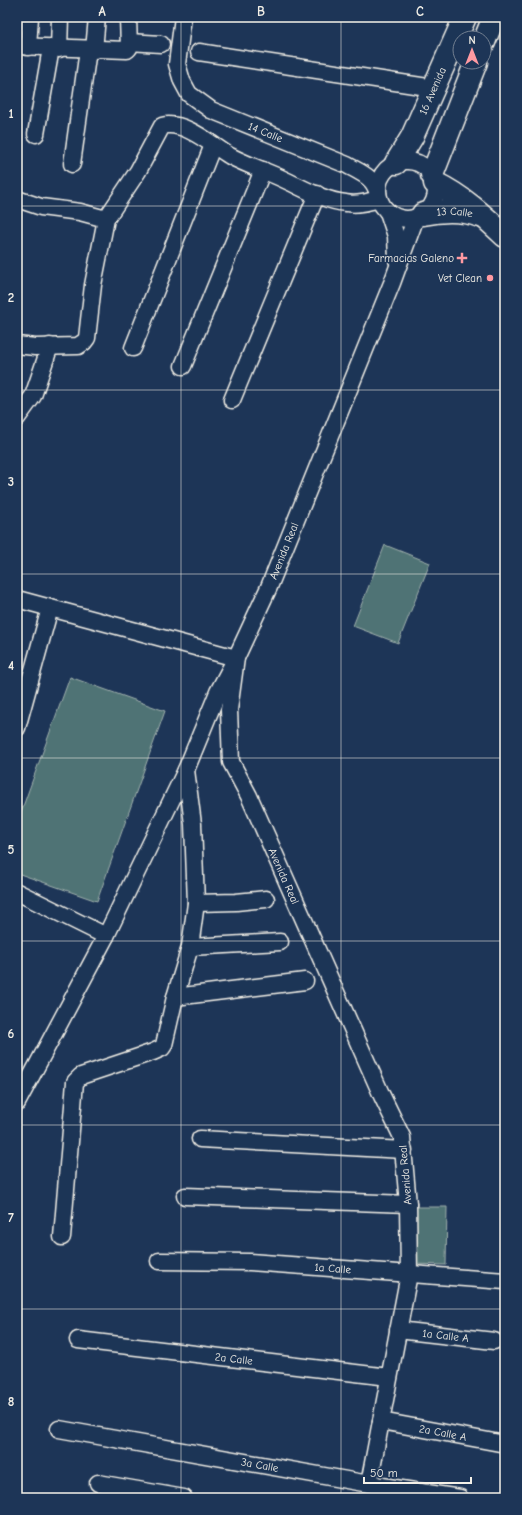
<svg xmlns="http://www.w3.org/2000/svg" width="522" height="1515" font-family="'Comic Neue',sans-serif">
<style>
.green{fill:#4f7374;stroke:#a2b2ae}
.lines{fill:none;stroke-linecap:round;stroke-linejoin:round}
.street-casing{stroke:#f4f1e8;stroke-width:19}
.secondary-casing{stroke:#f4f1e8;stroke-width:25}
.street{stroke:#1d3557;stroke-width:16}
.secondary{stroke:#1d3557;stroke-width:22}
.grid{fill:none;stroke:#f4f1e8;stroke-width:1;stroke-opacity:0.55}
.poi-dot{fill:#ff9aa2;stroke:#1d3557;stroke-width:1.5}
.labels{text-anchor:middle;stroke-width:3;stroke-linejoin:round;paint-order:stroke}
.street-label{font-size:11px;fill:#f4f1e8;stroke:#1d3557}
.poi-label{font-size:11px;fill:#f4f1e8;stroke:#1d3557;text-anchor:end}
.neatline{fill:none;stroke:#f4f1e8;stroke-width:1.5}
.grid-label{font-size:13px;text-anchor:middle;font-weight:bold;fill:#f4f1e8}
</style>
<rect width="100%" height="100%" fill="#1d3557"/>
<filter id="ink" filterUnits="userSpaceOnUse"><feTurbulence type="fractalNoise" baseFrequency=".025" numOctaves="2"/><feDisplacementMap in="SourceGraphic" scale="8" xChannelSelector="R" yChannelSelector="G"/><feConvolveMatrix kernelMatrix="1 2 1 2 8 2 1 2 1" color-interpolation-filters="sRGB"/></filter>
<g filter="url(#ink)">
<g class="green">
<polygon points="385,545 430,563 398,643 353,626"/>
<polygon points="70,677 165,711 97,901 17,873 17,823"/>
<polygon points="415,1207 447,1207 446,1265 414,1264"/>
</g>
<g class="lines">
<g class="street-casing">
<g id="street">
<path id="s1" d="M 183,17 L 177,64 L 182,81 L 189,94 L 211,110 L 347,165 C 361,173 374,177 378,194"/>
<polyline points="129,42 161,44"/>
<polyline points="17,46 127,50 129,48 128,17"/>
<polyline points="28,47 30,17"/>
<polyline points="59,49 60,17"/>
<polyline points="94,50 97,17"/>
<polyline points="199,52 434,88"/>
<polyline points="36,134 51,48"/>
<circle cx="407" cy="190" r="29"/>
<polyline points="72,164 88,50"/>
<polyline points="17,199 41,207 80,212 106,219"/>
<polyline points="388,212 396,236 397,260"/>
<path d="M 17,345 L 35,347 L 78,346 L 84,342 L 87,338 L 93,285 L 106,219 L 138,171 L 162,126 C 184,120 212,145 230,156 C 247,165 266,171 283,179 C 303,188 324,201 346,203 C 357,205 368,202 379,199"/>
<polyline points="133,348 213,145"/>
<polyline points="183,366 263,170"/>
<polyline points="232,400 317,194"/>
<polyline points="17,418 33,396 50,346"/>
<polyline points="17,599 236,658 218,692 186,770 106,936 17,1103"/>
<polyline points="17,728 50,608"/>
<polyline points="17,892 106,936"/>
<polyline points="196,903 236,902 266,899"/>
<polyline points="190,947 280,942"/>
<polyline points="175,997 305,981"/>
<polyline points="200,1139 404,1150"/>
<polyline points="185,1196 408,1204"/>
<polyline points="62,1237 75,1082 81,1076 153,1052 162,1048 164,1045 175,997 190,947 196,903 193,824 186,770"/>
<path id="s2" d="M 159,1261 L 250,1262 L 505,1281"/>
<path id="s3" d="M 398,1330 L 494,1341"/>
<path id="s4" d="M 78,1340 L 389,1377"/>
<path id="s5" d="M 381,1421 L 505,1444"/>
<path id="s6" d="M 59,1429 L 369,1484 L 460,1498"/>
<polyline points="98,1483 184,1498"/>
<path id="s7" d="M 369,1484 L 409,1274 L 408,1204 L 402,1137 L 382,1096 L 249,796 L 231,762 L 229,710 L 236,658 L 269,587 L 392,283 L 416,217"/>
</g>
</g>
<g class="secondary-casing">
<g id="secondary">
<polyline points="484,42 494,17"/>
<path id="s8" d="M 396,163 L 412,137 L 465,17"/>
<polyline points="432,175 476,62"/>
<path d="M 435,183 C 462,196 484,216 505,236"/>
<path id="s9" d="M 423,214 C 443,210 461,209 480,216"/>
</g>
</g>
<use href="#street" class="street"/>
<use href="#secondary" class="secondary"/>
</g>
</g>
<path class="grid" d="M 181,17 L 181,1498M 341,17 L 341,1498M 17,206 L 505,206M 17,390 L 505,390M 17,574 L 505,574M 17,758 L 505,758M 17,941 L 505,941M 17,1125 L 505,1125M 17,1309 L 505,1309"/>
<g class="poi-dot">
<path d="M460 252h4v4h4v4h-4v4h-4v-4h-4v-4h4z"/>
<circle cx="490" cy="278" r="4"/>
</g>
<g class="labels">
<g class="street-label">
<text dy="4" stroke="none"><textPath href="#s8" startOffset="81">16 Avenida</textPath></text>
<text dy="4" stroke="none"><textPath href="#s1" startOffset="166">14 Calle</textPath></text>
<text dy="4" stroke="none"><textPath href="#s9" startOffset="32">13 Calle</textPath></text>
<text dy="4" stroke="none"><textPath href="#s7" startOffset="985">Avenida Real</textPath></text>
<text transform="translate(284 876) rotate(66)" y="4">Avenida Real</text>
<text transform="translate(405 1175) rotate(-95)" y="4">Avenida Real</text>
<text dy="4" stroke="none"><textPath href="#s2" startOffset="174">1a Calle</textPath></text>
<text dy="4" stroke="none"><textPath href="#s3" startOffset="48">1a Calle A</textPath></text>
<text dy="4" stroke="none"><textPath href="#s4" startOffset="157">2a Calle</textPath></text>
<text dy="4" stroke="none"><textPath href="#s5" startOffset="63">2a Calle A</textPath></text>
<text dy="4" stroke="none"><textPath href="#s6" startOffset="204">3a Calle</textPath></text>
</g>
<g class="poi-label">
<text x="454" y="262">Farmacias Galeno</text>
<text x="482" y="282">Vet Clean</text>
</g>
</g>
<rect width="522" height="1515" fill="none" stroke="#1d3557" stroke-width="44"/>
<g transform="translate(472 50)"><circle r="19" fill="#1d3557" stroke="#738091"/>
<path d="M0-3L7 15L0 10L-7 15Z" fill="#ff9aa2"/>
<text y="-6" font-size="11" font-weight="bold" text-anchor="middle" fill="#f4f1e8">N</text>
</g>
<path d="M364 1477v6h107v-6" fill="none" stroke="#f4f1e8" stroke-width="2"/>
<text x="370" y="1477" font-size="12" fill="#f4f1e8" stroke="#1d3557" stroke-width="3" paint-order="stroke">50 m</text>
<rect x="22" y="22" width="478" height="1471" class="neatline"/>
<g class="grid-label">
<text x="102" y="16">A</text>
<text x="261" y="16">B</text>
<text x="420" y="16">C</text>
<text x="11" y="118">1</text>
<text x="11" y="302">2</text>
<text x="11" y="486">3</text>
<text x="11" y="670">4</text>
<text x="11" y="854">5</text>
<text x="11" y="1038">6</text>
<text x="11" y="1222">7</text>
<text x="11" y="1406">8</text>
</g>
</svg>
